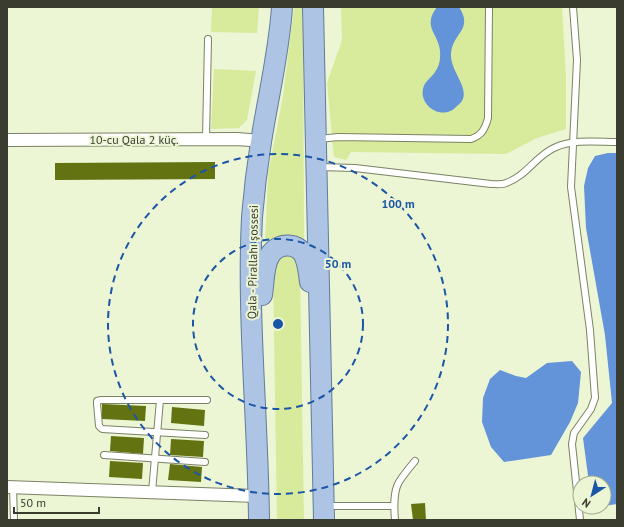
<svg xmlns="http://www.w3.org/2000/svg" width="624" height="527" font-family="'PT Sans',sans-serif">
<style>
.green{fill:#d8eb9c}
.water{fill:#6393d8}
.building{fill:#637311}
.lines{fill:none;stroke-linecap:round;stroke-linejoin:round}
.lane-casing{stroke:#7b8265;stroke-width:8}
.street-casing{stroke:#7b8265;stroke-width:14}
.primary-casing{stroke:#627b9a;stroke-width:22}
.lane{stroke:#fff;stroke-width:6}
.street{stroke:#fff;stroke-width:12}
.primary{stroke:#aec4e5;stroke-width:20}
.ring{fill:none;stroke:#1a56a7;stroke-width:2;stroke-dasharray:7 5}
.labels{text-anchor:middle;stroke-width:4;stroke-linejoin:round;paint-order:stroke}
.street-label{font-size:12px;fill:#393c2f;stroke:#ecf5d4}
.centre{fill:#1a56a7;stroke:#ecf5d4;stroke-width:2}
.ring-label{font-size:12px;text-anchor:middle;font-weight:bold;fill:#1a56a7;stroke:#ecf5d4;stroke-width:4;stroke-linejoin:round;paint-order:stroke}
</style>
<rect width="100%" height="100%" fill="#ecf5d4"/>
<g class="green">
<polygon points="212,7 259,7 257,33 211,32"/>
<path d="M 294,7 L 303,7 L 304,240 C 290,232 279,234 265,242 L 268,174 L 283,96 Z"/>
<polygon points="341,7 562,7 566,77 566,129 537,138 506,154 351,152 346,160 334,157 327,83 342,40"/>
<polygon points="214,69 256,71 247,120 239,128 211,129"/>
<polygon points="280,255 294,256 300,271 304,520 277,520 273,268"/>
</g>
<g class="water">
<path d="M 437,7 L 459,7 C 474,30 452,33 451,54 C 450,70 468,86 463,99 C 462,102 459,104 457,106 C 443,122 419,106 423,89 C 424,82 432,77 435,72 C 438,68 440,62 440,58 C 443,35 420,29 437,7 Z"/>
<polygon points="608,153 617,153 617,504 604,506 604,483 589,483 583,438 612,403 605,335 586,228 584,186 588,168 595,156"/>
<polygon points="572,361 581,372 578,403 570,422 551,455 504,462 491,447 482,422 483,398 490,379 500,370 516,376 526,378 547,363"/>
</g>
<g class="building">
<polygon points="215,162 215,179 55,180 55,163"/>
<polygon points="102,404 146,406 145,421 102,419"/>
<polygon points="172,407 205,410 204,426 171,423"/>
<polygon points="111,436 144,438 143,454 110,451"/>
<polygon points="171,439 204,441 203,457 170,455"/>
<polygon points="110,461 143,463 142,479 109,477"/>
<polygon points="170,464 202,467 201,482 168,480"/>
<polygon points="425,503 426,520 413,520 411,504"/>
</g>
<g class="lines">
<g class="lane-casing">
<g id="lane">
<polyline points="573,7 577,60 571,187 590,330 595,398 591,409 574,433 572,444 580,520"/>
<polyline points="206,139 208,39"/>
<path d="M 319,139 L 338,137 L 471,139 C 482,135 485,129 488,118 L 489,7"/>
<path d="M 318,167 L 355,168 L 491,184 C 496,184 502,185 506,183 C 527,176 536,155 556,147 C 574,139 598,142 617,142"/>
<polyline points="205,435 102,429 99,426 97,404 97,401 101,400 207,400"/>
<polyline points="104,455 205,462"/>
<polyline points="13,487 14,520"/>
<polyline points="152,492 160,400"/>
<polyline points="327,506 394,506"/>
<path d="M 395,520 C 394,508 393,492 399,482 C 404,474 410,467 415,461"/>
</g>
</g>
<g class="street-casing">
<g id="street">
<polyline points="7,140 237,139 261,141"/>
<polyline points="7,487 259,496"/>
</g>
</g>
<g class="primary-casing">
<g id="primary">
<polyline points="313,7 324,520"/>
<path d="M 262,295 C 264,283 263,266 270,255 C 278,242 299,242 305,257 C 308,265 309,273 310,282"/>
<path d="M 259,520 C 258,419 247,318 252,217 C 254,192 257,167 261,142 C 268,97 279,53 282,7"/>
</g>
</g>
<use href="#lane" class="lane"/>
<use href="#street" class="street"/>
<use href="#primary" class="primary"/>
</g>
<g class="ring">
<circle cx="278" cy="324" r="85"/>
<circle cx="278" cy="324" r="170"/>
</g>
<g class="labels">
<g class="street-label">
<text x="134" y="144">10-cu Qala 2 küç.</text>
<text transform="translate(253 262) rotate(-89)" y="4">Qala - Pirallahı şossesi</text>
</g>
</g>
<circle cx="278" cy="324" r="6" class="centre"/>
<g class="ring-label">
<text x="398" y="208">100 m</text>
<text x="338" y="268">50 m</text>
</g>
<rect width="624" height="527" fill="none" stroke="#393c2f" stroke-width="16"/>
<g transform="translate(592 495) rotate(216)"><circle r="19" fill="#ecf5d4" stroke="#a4ab92"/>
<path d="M0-3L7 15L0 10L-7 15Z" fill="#1a56a7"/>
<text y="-6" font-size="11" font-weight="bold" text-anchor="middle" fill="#393c2f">N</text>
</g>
<path d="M14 507v6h85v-6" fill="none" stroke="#393c2f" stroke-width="2"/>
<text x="20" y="507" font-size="12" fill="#393c2f" stroke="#ecf5d4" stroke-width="3" paint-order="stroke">50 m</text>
</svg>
